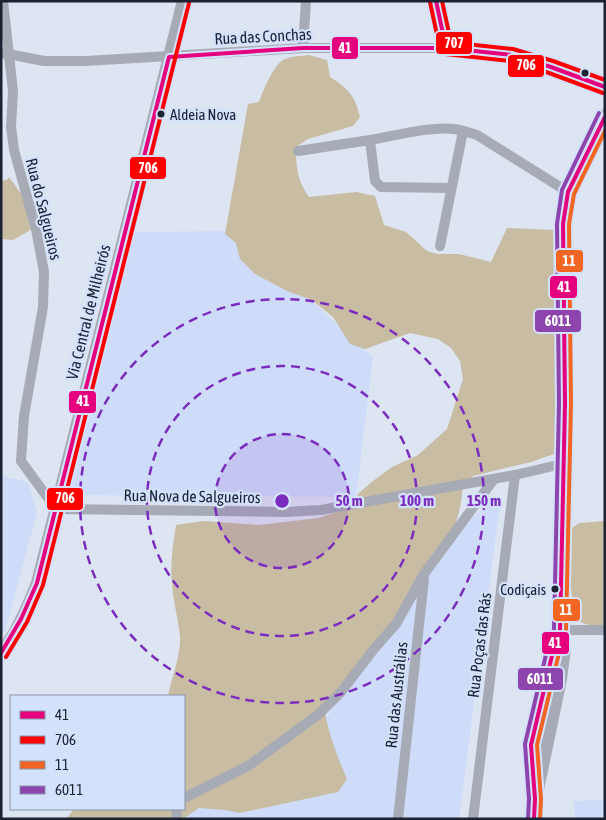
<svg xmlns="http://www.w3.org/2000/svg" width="606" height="820" font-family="'Asap Condensed',sans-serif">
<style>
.built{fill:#cedcf9}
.forest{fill:#c8bca2}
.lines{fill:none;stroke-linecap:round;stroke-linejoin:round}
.minor{stroke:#a7abb5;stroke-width:10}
.tertiary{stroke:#a7abb5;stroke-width:12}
.secondary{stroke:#a6abb6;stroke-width:14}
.bus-1-casing{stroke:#d4e1fb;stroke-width:8}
.bus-2-casing{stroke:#d4e1fb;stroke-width:8}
.bus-3-casing{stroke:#d4e1fb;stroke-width:8}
.bus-4-casing{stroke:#d4e1fb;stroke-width:8}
.bus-5-casing{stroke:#d4e1fb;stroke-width:8}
.bus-1{stroke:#e5007d;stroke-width:4}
.bus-2{stroke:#f00;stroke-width:4}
.bus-3{stroke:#f26522;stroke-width:4}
.bus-4{stroke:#8e44ad;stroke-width:4}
.bus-5{stroke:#f00;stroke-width:4}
.ring{fill:none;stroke:#7b2cbf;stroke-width:2.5;stroke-dasharray:9 6}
.bus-dot{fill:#1b2232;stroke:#d4e1fb;stroke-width:2}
.labels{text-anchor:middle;stroke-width:4.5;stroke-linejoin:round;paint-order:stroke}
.bus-label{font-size:15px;fill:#1b2232;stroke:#d4e1fb;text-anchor:start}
.street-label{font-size:16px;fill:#1b2232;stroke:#d4e1fb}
.centre{fill:#7b2cbf;stroke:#d4e1fb;stroke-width:2.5}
.ring-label{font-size:15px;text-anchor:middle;font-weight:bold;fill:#7b2cbf;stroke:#d4e1fb;stroke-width:4.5;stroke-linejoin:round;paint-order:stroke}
.line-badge{stroke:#d4e1fb;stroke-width:2}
.badge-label{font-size:14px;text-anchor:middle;font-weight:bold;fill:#fff}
</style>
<rect width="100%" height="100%" fill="#dde4f2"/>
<g class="built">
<polygon points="235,231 373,357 356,497 70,495 133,232"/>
<polygon points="1,476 28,482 37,512 5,631 1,634"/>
<polygon points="501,496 459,819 172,819 184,809 184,804 327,717 446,536"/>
<polygon points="605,800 605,819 575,819 574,801"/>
</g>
<g class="forest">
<path d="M 309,55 L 327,60 L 330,77 C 349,89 355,96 360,117 L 353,126 L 308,139 L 296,147 C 296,167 297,180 309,197 L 356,192 L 375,196 L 384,225 L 406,232 L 427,251 L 437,254 L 459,254 L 491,262 L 507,228 L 554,230 L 559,286 L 560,452 L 531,462 L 473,476 L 463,487 L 460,508 L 454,530 L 408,602 L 324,707 C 328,733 337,756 347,779 L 338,792 L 240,813 L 225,810 L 199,808 L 183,819 L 66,819 L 74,809 L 184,809 L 184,696 L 168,696 C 172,676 181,656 180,636 C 178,618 173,600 172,583 C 170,563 173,545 176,525 L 203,521 L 259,525 L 318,518 L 347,509 L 359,493 L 373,481 L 392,467 L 418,455 L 447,429 L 463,379 L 460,361 L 451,348 L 438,339 L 410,333 L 365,349 L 350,344 L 333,317 L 312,300 L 287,291 L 255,274 L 240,259 L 236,243 L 225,234 L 248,104 L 259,102 C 263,91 274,63 285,59 C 292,56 302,56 309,55 Z"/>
<polygon points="9,177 37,216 34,228 13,240 1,239 1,181 7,180"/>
<path d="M 605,521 L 605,625 C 594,627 582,625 574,617 L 569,567 L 568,531 L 579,523 Z"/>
</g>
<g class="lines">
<g class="minor">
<polyline points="3,1 13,91 11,127 14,150 36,229 44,272 43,307 24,416 21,461 56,509 285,512 321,510 515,475 562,464"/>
<polyline points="436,1 446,48"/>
<polyline points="303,48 306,1"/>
<polyline points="3,53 44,61 86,61 303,48 446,48 512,55 551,67 605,87"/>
<polyline points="298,151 370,140"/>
<path d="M 451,188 L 381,187 L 375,181 L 370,140 C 394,136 430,126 454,129 C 462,130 470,133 477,135 L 568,192"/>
<polyline points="440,246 463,131"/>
<polyline points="560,630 605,630"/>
<polyline points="184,798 248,766 319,714 341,692 374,649 396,624 424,574 494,479"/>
<polyline points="176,809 177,819"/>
<polyline points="398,819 424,579"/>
<polyline points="473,819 515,475"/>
</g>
<path class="tertiary" d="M 1,653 C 17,631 27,608 37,583 L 183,1"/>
<g class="secondary">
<polyline points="535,799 560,679 564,648 560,630 565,403 563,224 568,192 605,116"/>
<polyline points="534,819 535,799 531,745 554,647 560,631"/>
</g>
<g class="bus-1-casing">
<g id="bus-1">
<polyline points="436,1 446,48"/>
<polyline points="1,653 21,619 37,583 169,57 303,48 446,48 512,55 551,67 605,87"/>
<polyline points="534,819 535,799 531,745 554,647 560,630 565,403 563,224 568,192 605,117"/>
</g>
</g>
<g class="bus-2-casing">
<g id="bus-2">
<polyline points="430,2 440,49"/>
<polyline points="445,54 511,61 549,73 603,93"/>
<polyline points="6,657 27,622 43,585 189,3"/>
</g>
</g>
<g class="bus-3-casing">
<polyline id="bus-3" points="540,819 541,799 537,745 560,649 566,630 571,403 569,224 574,194 605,131"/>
</g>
<g class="bus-4-casing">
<polyline id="bus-4" points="528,819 529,799 525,744 548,646 554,629 559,403 557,224 562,190 599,113"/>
</g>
<g class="bus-5-casing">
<g id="bus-5">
<polyline points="442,1 452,47"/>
<polyline points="447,42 513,49 553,61 605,80"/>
</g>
</g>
<use href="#bus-1" class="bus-1"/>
<use href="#bus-2" class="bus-2"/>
<use href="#bus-3" class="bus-3"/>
<use href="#bus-4" class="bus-4"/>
<use href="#bus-5" class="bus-5"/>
</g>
<circle cx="282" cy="501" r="67" fill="#7b2cbf" fill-opacity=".12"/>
<g class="ring">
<circle cx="282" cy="501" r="67"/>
<circle cx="282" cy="501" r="135"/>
<circle cx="282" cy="501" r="202"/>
</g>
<g class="bus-dot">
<circle cx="585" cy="73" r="4.5"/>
<circle cx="161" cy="114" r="4.5"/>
<circle cx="555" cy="589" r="4.5"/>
</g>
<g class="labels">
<g class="bus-label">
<text x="170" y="120">Aldeia Nova</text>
<text x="546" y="595" text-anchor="end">Codiçais</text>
</g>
<g class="street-label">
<text transform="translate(263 36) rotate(-3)" y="6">Rua das Conchas</text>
<text transform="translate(44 209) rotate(76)" y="6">Rua do Salgueiros</text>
<text transform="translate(88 312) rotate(-76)" y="6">Via Central de Milheirós</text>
<text transform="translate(192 496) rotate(1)" y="6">Rua Nova de Salgueiros</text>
<text transform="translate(479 645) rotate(-83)" y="6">Rua Poças das Rás</text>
<text transform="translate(396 695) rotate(-84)" y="6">Rua das Austrálias</text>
</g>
</g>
<circle cx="282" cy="501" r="8" class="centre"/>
<g class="ring-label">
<text x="349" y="506">50 m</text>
<text x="417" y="506">100 m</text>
<text x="484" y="506">150 m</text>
</g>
<g class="line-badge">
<rect x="435" y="31" width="38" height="24" rx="5" fill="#f00"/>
<rect x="331" y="36" width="28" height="24" rx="5" fill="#e5007d"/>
<rect x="507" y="54" width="38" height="24" rx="5" fill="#f00"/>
<rect x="129" y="156" width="38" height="24" rx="5" fill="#f00"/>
<rect x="555" y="249" width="29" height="24" rx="5" fill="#f26522"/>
<rect x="549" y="275" width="29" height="24" rx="5" fill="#e5007d"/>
<rect x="534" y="309" width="48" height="24" rx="5" fill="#8e44ad"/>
<rect x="68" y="390" width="29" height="24" rx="5" fill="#e5007d"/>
<rect x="46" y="487" width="38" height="24" rx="5" fill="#f00"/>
<rect x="552" y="598" width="29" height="24" rx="5" fill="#f26522"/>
<rect x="541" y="631" width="29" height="24" rx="5" fill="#e5007d"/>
<rect x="517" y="667" width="47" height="24" rx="5" fill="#8e44ad"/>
</g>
<g class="badge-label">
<text x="454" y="48">707</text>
<text x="345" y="53">41</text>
<text x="526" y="70">706</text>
<text x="148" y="173">706</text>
<text x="569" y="266">11</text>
<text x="564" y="292">41</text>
<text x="558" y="326">6011</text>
<text x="83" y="406">41</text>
<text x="65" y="503">706</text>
<text x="566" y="615">11</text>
<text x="555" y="648">41</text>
<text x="540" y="684">6011</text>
</g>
<rect width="606" height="820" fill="none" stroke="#1b2232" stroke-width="5"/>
<rect x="10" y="695" width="175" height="115" fill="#d4e1fb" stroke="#8a95ab"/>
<rect x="20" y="711" width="25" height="8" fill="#e5007d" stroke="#8a95ab"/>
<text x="55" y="720" font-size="15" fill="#1b2232">41</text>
<rect x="20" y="736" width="25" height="8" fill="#ff0000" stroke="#8a95ab"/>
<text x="55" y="745" font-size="15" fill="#1b2232">706</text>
<rect x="20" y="761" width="25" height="8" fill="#f26522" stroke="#8a95ab"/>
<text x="55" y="770" font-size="15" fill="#1b2232">11</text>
<rect x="20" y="786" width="25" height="8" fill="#8e44ad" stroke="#8a95ab"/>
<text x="55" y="795" font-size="15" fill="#1b2232">6011</text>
</svg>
